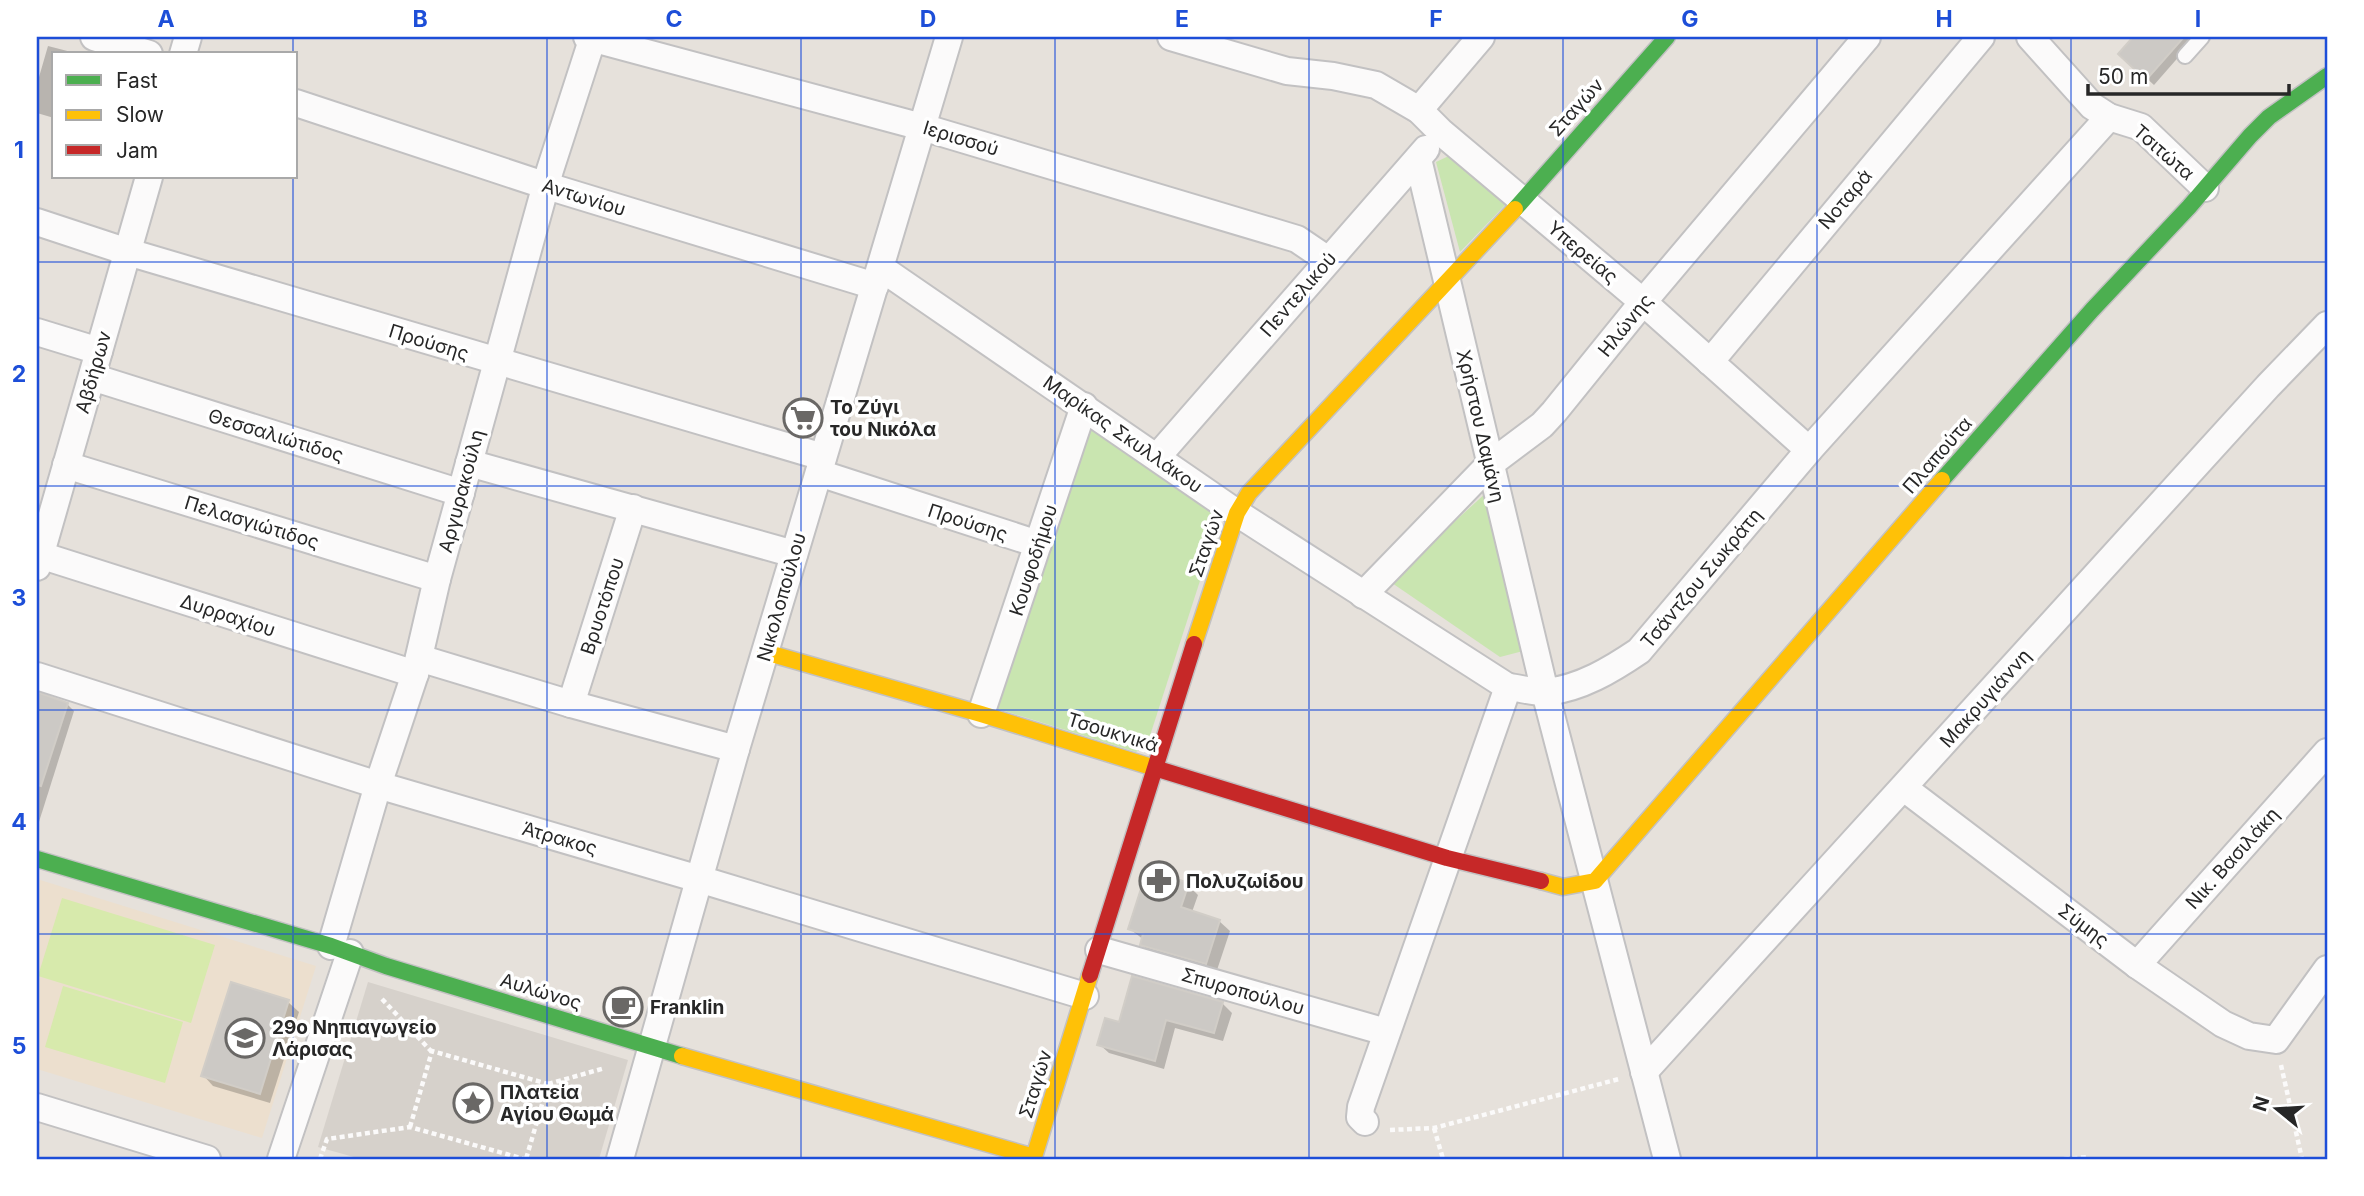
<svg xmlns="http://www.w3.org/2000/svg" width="2364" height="1196" font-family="Inter,sans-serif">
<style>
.education{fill:#ecdfce}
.green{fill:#c9e5b0}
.pitch{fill:#d7eaac}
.plaza{fill:#d6d1cb}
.shadow{fill:#0003}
.building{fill:#ccc9c5;stroke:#d1cdc7;stroke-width:2}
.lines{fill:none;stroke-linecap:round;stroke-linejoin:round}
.lane-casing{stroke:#c2c1c2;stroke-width:18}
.street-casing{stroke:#c2c1c2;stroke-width:30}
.fast-casing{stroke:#c2c1c2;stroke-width:19}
.slow-casing{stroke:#c2c1c2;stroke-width:19}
.jam-casing{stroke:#c2c1c2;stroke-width:19}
.path{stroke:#fbfafa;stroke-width:4.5;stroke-dasharray:5 3.5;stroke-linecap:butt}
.lane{stroke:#fbfafa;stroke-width:14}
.street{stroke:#fbfafa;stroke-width:26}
.fast{stroke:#4caf50;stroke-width:16}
.slow{stroke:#ffc107;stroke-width:16}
.jam{stroke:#c62828;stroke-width:16}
.grid{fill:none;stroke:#1d4ed8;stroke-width:2;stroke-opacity:0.55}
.labels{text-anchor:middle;stroke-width:7;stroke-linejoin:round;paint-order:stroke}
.street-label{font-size:19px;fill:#272727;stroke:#fff}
.poi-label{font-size:19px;font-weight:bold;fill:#272727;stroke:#fff;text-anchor:start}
.neatline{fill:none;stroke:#1d4ed8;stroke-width:2.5}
.grid-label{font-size:23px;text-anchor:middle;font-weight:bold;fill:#1d4ed8}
</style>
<rect width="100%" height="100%" fill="#e6e1db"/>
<polygon class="education" points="37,879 316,966 262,1138 37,1069"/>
<g class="green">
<polygon points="1455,153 1508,202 1460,252 1436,162"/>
<polygon points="1092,430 1216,515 1218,525 1147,745 1136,752 995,708 1082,436"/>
<polygon points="1487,492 1527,650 1500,657 1392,583 1394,577"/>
</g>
<g class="pitch">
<polygon points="62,898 215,945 191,1023 38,976"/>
<polygon points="63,986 183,1022 165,1083 45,1047"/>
</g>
<polygon class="plaza" points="368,982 628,1060 599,1159 361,1159 318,1147"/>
<g class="shadow">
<polygon points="2135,37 2196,37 2154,85 2120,54"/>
<polygon points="48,46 79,54 54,54 54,118 37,113 37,84"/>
<polygon points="37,694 67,704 74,711 38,825"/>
<polygon points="1188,885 1198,895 1192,912 1219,921 1230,931 1216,973 1153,955 1142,945 1144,940 1130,929"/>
<polygon points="232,984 288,1002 299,1012 270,1103 213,1086 203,1075"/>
<polygon points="1222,1003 1232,1013 1223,1041 1175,1028 1164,1069 1109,1053 1099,1044 1121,1024"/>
</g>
<g class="building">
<polygon points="2133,37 2184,37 2146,80 2118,54"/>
<polygon points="37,692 68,703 41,786 37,785"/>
<polygon points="1147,870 1189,883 1181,907 1220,920 1206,964 1140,945 1143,934 1128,929"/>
<polygon points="1132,976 1223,1002 1214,1033 1166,1020 1155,1061 1097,1045 1105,1018 1119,1022"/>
<polygon points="231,982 289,1000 260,1094 201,1076"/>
</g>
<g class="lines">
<g class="lane-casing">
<polyline id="lane" points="2185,56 2202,37"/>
</g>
<g class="street-casing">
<g id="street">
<polyline points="94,37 149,54"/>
<polyline points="587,37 922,127 1297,239 1328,260"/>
<polyline points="1171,37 1287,71 1333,76 1376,85 1419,110 1441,132 1643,302 1809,450"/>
<polyline points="2030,37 2092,106 2109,117 2141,127 2205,188"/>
<polyline points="183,54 188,37"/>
<polyline points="296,103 547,186 875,286"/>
<polyline points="1419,110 1481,37"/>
<polyline points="1418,159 1545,692 1667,1159"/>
<polyline points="37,222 128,252 823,457"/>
<polyline points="881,268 1237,513 1508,687"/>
<polyline points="37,332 99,351"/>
<polyline points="1710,362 1981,37"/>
<polyline points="92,377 461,493"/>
<polyline points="1157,457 1426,149"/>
<polyline points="469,463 794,554"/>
<polyline points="66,465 437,579"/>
<polyline points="819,473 1038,544"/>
<polyline points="40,555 415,674"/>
<polyline points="37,567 149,177"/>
<polyline points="1363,595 1490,464 1542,425 1554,412 1643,302 1867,37"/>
<polyline points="419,658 571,704 736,749"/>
<polyline points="37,676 378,785 699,879 1085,996"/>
<polyline points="571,704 633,508"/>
<polyline points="981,714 1084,406"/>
<polyline points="1904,788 2137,965 2223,1024 2249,1036 2276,1040 2327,969"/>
<polyline points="331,946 378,785 415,674 437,579 497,362 550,170 593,37"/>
<polyline points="1099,950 1386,1032"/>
<polyline points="2137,965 2327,752"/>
<polyline points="1644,1072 2268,386 2327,325"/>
<polyline points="37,1107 207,1159"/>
<path d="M 1365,1122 L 1360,1117 L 1361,1107 L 1508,687 C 1520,688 1535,693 1547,692 C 1581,688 1611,670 1639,651 L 1809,450 L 2109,117"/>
<polyline points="281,1159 350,953"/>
<polyline points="620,1159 736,749 949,37"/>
</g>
</g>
<g class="fast-casing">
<g id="fast">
<polyline points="1515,209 1667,37"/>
<polyline points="1942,480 2092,310 2189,207 2250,136 2269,117 2327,76"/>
<polyline points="37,859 331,946 386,966 682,1056"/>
</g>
</g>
<g class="slow-casing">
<g id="slow">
<polyline points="1194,644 1237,513 1249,493 1515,209"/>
<polyline points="765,652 981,714 1158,769"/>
<polyline points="1541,881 1563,887 1595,881 1942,480"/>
<polyline points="682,1056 1034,1157 1090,975"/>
</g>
</g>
<g class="jam-casing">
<g id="jam">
<polyline points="1158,769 1447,858 1541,881"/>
<polyline points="1090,975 1194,644"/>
</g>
</g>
<g class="path">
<polyline points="382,999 431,1051"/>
<polyline points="2281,1065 2302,1159"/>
<polyline points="548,1084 605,1068"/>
<polyline points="410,1127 432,1051 548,1084 526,1159"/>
<polyline points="1434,1128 1443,1159"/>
<polyline points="1390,1130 1434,1128 1619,1079"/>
<polyline points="320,1159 327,1139 410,1127 524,1159"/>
<polyline points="2064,1159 2088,1157"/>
</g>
<use href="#lane" class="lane"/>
<use href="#street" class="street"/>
<use href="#fast" class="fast"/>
<use href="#slow" class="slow"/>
<use href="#jam" class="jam"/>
</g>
<path class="grid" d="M 293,37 L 293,54M 547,37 L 547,1159M 801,37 L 801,1159M 1055,37 L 1055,1159M 1309,37 L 1309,1159M 1563,37 L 1563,1159M 1817,37 L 1817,1159M 2071,37 L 2071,1159M 293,177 L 293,1159M 37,262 L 2327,262M 37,486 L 2327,486M 37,710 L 2327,710M 37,934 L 2327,934"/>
<defs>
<g id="supermarket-ring" transform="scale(2.0125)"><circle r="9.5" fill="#fff" stroke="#6a6866" stroke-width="1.5"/><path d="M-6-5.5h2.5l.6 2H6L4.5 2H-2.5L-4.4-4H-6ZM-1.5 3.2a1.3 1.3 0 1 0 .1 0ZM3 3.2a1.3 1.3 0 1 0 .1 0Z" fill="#6a6866"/></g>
<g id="pharmacy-ring" transform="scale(2.0125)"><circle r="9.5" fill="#fff" stroke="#6a6866" stroke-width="1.5"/><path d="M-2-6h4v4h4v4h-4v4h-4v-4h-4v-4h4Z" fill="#6a6866"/></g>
<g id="cafe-ring" transform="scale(2.0125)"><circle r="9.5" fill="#fff" stroke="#6a6866" stroke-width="1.5"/><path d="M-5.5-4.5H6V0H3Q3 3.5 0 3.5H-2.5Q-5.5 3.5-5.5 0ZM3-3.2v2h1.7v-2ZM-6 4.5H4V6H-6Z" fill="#6a6866"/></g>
<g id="school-ring" transform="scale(2.0125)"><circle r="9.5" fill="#fff" stroke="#6a6866" stroke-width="1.5"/><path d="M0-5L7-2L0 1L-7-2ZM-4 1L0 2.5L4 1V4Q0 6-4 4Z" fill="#6a6866"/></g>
<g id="sight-ring" transform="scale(2.0125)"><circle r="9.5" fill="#fff" stroke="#6a6866" stroke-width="1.5"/><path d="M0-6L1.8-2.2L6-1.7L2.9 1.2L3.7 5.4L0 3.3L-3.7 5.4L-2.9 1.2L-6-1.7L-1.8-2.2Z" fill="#6a6866"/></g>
</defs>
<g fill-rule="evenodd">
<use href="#supermarket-ring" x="803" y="418"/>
<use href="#pharmacy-ring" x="1159" y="881"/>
<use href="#cafe-ring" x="623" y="1007"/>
<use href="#school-ring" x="245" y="1038"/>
<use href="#sight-ring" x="473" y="1103"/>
</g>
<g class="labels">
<g class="street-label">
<text transform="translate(1576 107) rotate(-48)" y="7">Σταγών</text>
<text transform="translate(961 138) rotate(17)" y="7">Ιερισσού</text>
<text transform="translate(2164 152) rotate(41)" y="7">Τσιτώτα</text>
<text transform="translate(584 197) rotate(17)" y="7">Αντωνίου</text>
<text transform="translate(1845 199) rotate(-50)" y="7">Νοταρά</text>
<text transform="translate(1583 252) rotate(40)" y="7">Υπερείας</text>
<text transform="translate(1298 294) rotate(-49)" y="7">Πεντελικού</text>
<text transform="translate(1625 325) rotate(-51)" y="7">Ηλώνης</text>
<text transform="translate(429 342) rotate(17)" y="7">Προύσης</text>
<text transform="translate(93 372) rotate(-74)" y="7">Αβδήρων</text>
<text transform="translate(1481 426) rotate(77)" y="7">Χρήστου Δαμάνη</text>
<text transform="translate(1123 434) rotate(35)" y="7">Μαρίκας Σκυλλάκου</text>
<text transform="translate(276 435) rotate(17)" y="7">Θεσσαλιώτιδος</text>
<text transform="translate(1937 455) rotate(-49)" y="7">Πλαπούτα</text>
<text transform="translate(461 491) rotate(-75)" y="7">Αργυρακούλη</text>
<text transform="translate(252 522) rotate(17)" y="7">Πελασγιώτιδος</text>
<text transform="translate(968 522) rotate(18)" y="7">Προύσης</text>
<text transform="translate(1206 543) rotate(-71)" y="7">Σταγών</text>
<text transform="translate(1033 560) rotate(-72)" y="7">Κουφοδήμου</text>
<text transform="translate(1701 578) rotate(-50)" y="7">Τσάντζου Σωκράτη</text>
<text transform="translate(781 597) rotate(-74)" y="7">Νικολοπούλου</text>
<text transform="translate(602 606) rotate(-72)" y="7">Βρυοτόπου</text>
<text transform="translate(228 615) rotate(18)" y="7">Δυρραχίου</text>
<text transform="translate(1985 698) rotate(-48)" y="7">Μακρυγιάννη</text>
<text transform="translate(1113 732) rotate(17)" y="7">Τσουκνικά</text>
<text transform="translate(560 838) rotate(16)" y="7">Άτρακος</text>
<text transform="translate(2232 858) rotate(-48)" y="7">Νικ. Βασιλάκη</text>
<text transform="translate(2084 925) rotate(37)" y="7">Σύμης</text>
<text transform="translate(541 991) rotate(17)" y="7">Αυλώνος</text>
<text transform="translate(1243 991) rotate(16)" y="7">Σπυροπούλου</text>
<text transform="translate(1035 1084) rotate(-73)" y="7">Σταγών</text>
</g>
<g class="poi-label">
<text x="830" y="414">Το Ζύγι<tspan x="830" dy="22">του Νικόλα</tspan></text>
<text x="1186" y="888">Πολυζωίδου</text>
<text x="650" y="1014">Franklin</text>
<text x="272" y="1034">29ο Νηπιαγωγείο<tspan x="272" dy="22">Λάρισας</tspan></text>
<text x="500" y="1099">Πλατεία<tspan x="500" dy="22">Αγίου Θωμά</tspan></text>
</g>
</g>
<rect width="2364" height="1196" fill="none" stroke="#ffffff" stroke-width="77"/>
<rect x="52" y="52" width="245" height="126" fill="#ffffff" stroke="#a9a9a9" stroke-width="2"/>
<rect x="66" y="75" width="35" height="10" fill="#4caf50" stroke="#a9a9a9" stroke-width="2"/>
<text x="116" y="88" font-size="21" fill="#272727">Fast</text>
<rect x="66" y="110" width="35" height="10" fill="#ffc107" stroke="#a9a9a9" stroke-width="2"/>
<text x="116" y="122" font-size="21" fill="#272727">Slow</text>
<rect x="66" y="145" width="35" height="10" fill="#c62828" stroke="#a9a9a9" stroke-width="2"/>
<text x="116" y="158" font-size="21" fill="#272727">Jam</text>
<g transform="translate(2277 1109) rotate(288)" stroke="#ffffff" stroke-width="5" paint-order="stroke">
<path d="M0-5L12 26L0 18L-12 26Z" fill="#272727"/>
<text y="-10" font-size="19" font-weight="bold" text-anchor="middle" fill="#272727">N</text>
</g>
<path d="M2088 84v10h201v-10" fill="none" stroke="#272727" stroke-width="3.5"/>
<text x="2098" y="84" font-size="21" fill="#272727" stroke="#ffffff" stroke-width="5" paint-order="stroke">50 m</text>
<rect x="38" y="38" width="2288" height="1120" class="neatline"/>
<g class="grid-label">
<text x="166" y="27">A</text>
<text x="420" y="27">B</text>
<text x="674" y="27">C</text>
<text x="928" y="27">D</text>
<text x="1182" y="27">E</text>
<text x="1436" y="27">F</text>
<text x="1690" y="27">G</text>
<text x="1944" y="27">H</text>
<text x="2198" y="27">I</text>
<text x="19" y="158">1</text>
<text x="19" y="382">2</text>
<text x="19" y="606">3</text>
<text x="19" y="830">4</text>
<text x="19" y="1054">5</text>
</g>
</svg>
